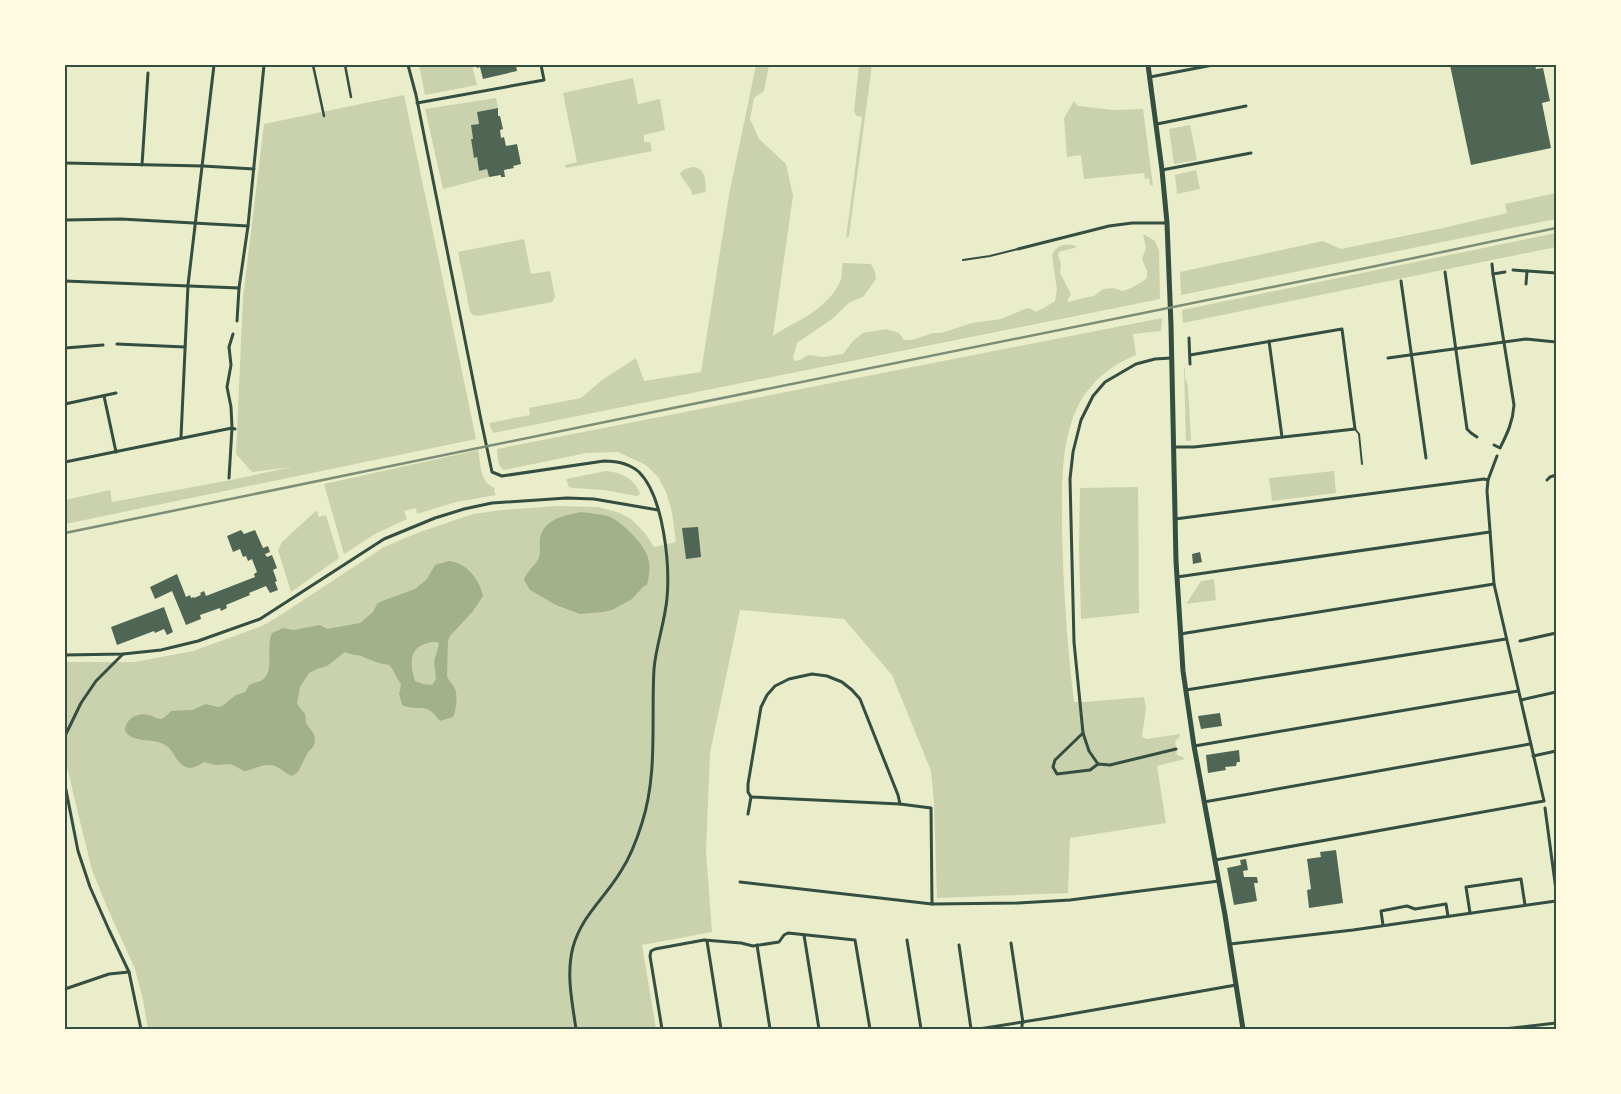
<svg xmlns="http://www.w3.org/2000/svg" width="1621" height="1094" font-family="Inter,sans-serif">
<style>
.green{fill:#cad2ad}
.water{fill:#a3b18a;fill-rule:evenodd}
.building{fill:#4f6655}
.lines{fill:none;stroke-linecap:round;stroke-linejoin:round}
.service{stroke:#344e41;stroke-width:2}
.pedestrian{stroke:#344e41;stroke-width:2.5}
.minor{stroke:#344e41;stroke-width:3}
.primary{stroke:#344e41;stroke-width:5}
.rail{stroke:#7c8e77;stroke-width:2.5}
.neatline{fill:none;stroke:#344e41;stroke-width:2}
</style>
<rect width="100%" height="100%" fill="#e9edc9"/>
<g class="green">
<polygon points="419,65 472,65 477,85 425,95"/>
<path d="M 756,65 L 769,65 L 764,91 L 754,98 L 750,119 L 759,139 L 786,164 L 793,196 L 773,336 C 779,331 786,328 793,324 C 811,315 832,300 840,282 C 843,275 841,269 843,263 L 871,264 L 875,272 L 876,279 L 863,297 L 850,302 L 832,319 L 797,343 L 793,358 L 795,361 L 800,360 L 808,355 L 824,357 L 843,354 L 853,341 L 863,333 L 886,329 L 899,333 L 904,340 L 912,340 L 933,333 L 941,333 L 972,323 L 1001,319 L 1025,309 L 1029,308 L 1037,312 L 1039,310 L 1042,309 L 1055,301 L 1057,290 L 1052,255 C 1056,245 1067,242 1077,247 L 1059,252 L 1058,255 L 1061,264 L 1060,273 L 1071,294 L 1067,301 L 1069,302 L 1083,298 L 1094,296 L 1103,289 L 1113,288 L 1123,291 L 1131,288 L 1142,282 L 1147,278 L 1147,271 L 1142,259 L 1146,248 L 1143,235 L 1145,235 L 1155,241 L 1159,251 L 1160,299 L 493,433 L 489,423 L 530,415 L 529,408 L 581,398 L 602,380 L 636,358 L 644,381 L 701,372 L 729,195 Z"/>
<polygon points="859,65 872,65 849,236 846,238 862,117 857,116 854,112"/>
<polygon points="633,78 638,104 660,99 665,130 644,135 644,142 650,142 652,151 566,168 565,165 577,162 563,93"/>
<polygon points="404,95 438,256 476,439 65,524 65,500 110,490 112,502 231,480 292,467 252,472 236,454 243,298 264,124"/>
<polygon points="496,98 498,108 477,112 479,124 471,126 473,139 471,140 474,157 477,157 479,170 487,169 489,177 443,189 425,109"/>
<polygon points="1074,101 1078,106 1114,110 1143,109 1153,186 1150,185 1149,178 1145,179 1144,173 1084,179 1081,155 1067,157 1064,118"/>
<polygon points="1190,125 1197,160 1174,164 1169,129"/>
<path d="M 693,167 C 707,169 705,181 706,192 L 692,195 C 692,187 682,181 680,173 L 685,169 Z"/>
<polygon points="1196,170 1200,189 1177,194 1175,175"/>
<polygon points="1556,193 1556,219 1181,295 1180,272 1323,241 1341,249 1443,228 1507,213 1505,204"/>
<polygon points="1556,233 1556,247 1183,323 1182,310"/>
<polygon points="524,239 531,274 550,271 555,297 552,302 478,316 473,315 470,312 458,252"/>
<path d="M 1162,318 L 1161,331 L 1133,334 L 1136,355 C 1113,364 1091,381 1079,404 C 1060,441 1062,486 1062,527 C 1063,586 1067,643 1074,702 L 1086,702 L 1144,697 L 1146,708 L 1142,737 L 1147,739 L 1180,734 L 1179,738 L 1175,741 L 1177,755 L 1183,757 L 1185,759 L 1157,766 L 1166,823 L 1070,838 L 1068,893 L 937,898 L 934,802 L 931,771 L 892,675 L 844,619 L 740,610 L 710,753 L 706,852 L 712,932 L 642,945 L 656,1029 L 148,1029 L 143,1000 L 135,969 L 107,907 L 92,870 L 74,797 L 65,757 L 65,662 L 135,662 L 193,651 L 262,626 L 276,618 L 384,547 L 420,532 L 473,514 L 502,510 L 557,506 L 598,507 L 620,513 L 631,519 L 644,532 L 654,547 L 676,542 L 672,512 L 666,492 L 658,477 L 646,465 L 618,452 L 586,453 L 504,470 C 497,466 498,456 497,449 Z"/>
<polygon points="1184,368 1185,368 1185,377 1188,386 1191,441 1186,441"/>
<path d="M 478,450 C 481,465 479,482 495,488 L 494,491 L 496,495 L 456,502 L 417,514 L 416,508 L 404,511 L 407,519 L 375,534 L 344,554 L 324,484 Z"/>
<path d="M 606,471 C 620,472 636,479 640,494 L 637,496 L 604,490 L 573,488 L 569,487 L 566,479 Z"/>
<polygon points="1334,471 1336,493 1272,501 1269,478"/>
<polygon points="1138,487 1139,613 1081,619 1079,548 1080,488"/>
<polygon points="317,510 319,517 326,515 339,558 291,592 278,550 282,542"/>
<polygon points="1214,579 1216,600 1186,604 1201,581"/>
</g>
<g class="water">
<path d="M 581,512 C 590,513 599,514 608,516 C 621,521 645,544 648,558 C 651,567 649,576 647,585 L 644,586 L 632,599 L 612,610 L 603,612 L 580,614 L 556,605 L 530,590 L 524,580 C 526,571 536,566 539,557 C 541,551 539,544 540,538 C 545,518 564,516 581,512 Z"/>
<path d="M 449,561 C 466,562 480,580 483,596 L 473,611 L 450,636 L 448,641 L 447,676 C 449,682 453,684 455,689 C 458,696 456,711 453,717 L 440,721 C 424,700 422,713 402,705 L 399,693 L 400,691 L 401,684 C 396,678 395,671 389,665 C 377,663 373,661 361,656 C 355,654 350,655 345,652 L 327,666 L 317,669 L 309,673 L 300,687 L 297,704 L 305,714 L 306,723 L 314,734 L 315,742 L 313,747 L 308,752 L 298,772 L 292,776 C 286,774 281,768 275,766 C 265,762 253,770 244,771 L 231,764 L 215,765 L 204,762 C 199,765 192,770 186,767 C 177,764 174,752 168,747 C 155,736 134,745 125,731 C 125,719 137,712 149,715 C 153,716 157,719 161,719 C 165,718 168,714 171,711 L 192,710 L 206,704 L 218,707 L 222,706 L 236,695 L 245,692 L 249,685 C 253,683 257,682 261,681 C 276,672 265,646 272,633 L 283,628 L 293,630 L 320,625 L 327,629 L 360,623 L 373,612 L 377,604 L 382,601 L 415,589 L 427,579 L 435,565 ZM 432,642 L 437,642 L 439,644 L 434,661 L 436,679 L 432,685 L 423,684 L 415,681 C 409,662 409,646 432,642 Z"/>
</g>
<g class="building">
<polygon points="476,65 516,65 517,71 483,79 480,67 477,68"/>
<polygon points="1450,65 1535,65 1536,69 1543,68 1550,101 1542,103 1551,148 1471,165"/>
<polygon points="498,108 498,116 500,116 503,129 500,130 501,138 504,137 506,146 517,144 521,164 513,166 514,168 504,170 505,177 501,177 501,175 489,177 487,169 479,171 477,157 474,158 471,139 473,139 471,125 479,124 477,112"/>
<polygon points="698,527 701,557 686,559 682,528"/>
<polygon points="241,530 244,534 255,530 263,548 268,546 270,552 265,554 267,557 272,555 277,568 273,570 277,581 275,582 278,590 270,593 266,586 249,593 250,595 226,605 227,608 221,611 220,608 200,615 201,619 186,625 172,591 155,599 150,587 177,574 186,597 190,595 191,598 194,597 194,598 201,595 200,593 204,591 206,596 255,577 254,574 257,572 252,559 248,561 246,556 243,557 240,549 233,552 227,536"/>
<polygon points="1200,552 1202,562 1193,564 1192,554"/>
<polygon points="164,607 173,632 167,635 164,629 155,633 154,631 117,645 111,627"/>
<polygon points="1220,713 1222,726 1201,729 1198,716"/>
<polygon points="1239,750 1240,762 1237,762 1236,766 1225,767 1226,770 1208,773 1206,755"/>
<polygon points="1336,850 1343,903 1309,908 1307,890 1311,889 1307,859 1321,857 1320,852"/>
<polygon points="1246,859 1248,870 1243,871 1244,877 1257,877 1258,883 1254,883 1257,901 1234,905 1227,868 1241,865 1240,860"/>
</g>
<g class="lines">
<g class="service">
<polyline points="963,260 990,256 1018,249"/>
<polyline points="1355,429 1359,434 1362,464"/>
</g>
<g class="pedestrian">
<polyline points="313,65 324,116"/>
<polyline points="345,65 351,97"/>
</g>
<g class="minor">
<path d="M 408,65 L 416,95 L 481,420 L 492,472 L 502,476 L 604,461 C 617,461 629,463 639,472 C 664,497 670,565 667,598 C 665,622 656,645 654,669 C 651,720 658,773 642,823 C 637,839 631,856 621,871 C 605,898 582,915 573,947 C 566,974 572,1001 576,1029"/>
<polyline points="1150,77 1213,65"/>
<polyline points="417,103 544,80 541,65"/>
<polyline points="1157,124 1246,106"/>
<polyline points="65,163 203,166 254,169"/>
<polyline points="142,165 148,73"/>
<polyline points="1162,170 1251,153"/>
<polyline points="65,220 121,219 248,226"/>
<polyline points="1018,249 1109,226 1132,223 1167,223"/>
<polyline points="1492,264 1493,274"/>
<polyline points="1513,270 1556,273"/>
<polyline points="1445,272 1467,429 1471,433 1477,437"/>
<polyline points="65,281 239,288"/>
<polyline points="1401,281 1426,458"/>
<polyline points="1526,284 1527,271"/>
<polyline points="237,321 239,288 248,226 264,65"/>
<polyline points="233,334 229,347 231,365 227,387 231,407 232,428 235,429"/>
<polyline points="1189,338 1190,364"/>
<polyline points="1269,341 1282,437"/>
<polyline points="117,344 185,347"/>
<polyline points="65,348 103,345"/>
<polyline points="1388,358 1526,339 1556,342"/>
<polyline points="104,396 116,452"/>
<polyline points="65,404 116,393"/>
<polyline points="181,437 188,285 214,65"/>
<path d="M 1494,445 L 1500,448 C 1507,434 1513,422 1514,405 L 1493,274 L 1505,272"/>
<polyline points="1173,447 1194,447 1355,429 1342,329 1190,355"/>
<polyline points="65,462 232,428 229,478"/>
<polyline points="1547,480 1550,477 1556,475"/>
<polyline points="1175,519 1484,479 1488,480"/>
<polyline points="1177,577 1490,532"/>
<polyline points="1180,634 1494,584"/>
<polyline points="1520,641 1556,633"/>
<polyline points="65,655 123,654 161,650 198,641 260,619 384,539 435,518 464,509 492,503 567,498 594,499 658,510"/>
<polyline points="1186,690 1506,639"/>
<polyline points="1521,700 1556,692"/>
<polyline points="1083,733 1055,760 1053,767 1057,774 1090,770 1098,764 1110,765 1176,749"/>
<polyline points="65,736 81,703 96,681 123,654"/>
<polyline points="1194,746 1518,691"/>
<polyline points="1533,756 1556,751"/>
<polyline points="1098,764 1089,751 1083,733 1074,642 1070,479 1073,452 1081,420 1093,396 1105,382 1136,364 1155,359 1171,358"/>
<polyline points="65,785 78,851 90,887 109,930 129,972 141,1029"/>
<polyline points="751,797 900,804 931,808 932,904"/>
<polyline points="1204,802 1530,744"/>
<polyline points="1545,808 1556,890"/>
<polyline points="748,814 751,797 748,792 748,784 761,707 767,695 775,686 789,679 812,674 827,676 842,682 852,690 860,699 898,795 900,804"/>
<polyline points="1215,860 1544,801 1494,584 1487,491 1488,480 1497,456"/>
<polyline points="740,882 932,904 1018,903 1070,900 1219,881"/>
<polyline points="1470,913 1466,887 1521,879 1525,905"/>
<polyline points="1383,925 1381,911 1407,906 1415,909 1446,904 1448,916"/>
<polyline points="804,935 819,1029"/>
<polyline points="907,940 921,1029"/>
<polyline points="707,941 721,1029"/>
<polyline points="1011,943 1023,1023"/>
<polyline points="1230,944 1353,930 1556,901"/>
<polyline points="757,945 770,1029"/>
<polyline points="959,945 971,1029"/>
<polyline points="65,989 109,974 129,972"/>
<polyline points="1022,1023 1022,1029"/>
<polyline points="65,1027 65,1029"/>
<polyline points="662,1029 650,956 651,951 655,949 704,940 741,943 753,946 779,942 784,935 788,933 855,940 870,1029"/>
<polyline points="979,1029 1054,1017 1236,985"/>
<polyline points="1504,1029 1556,1023"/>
</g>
<polyline class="primary" points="1148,65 1162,170 1167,223 1171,325 1176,561 1183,671 1194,746 1225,915 1243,1029"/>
<polyline class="rail" points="65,533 673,408 1376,266 1556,228"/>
</g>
<rect width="1621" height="1094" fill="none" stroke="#fefae0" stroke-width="132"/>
<rect x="66" y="66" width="1489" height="962" class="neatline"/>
</svg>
